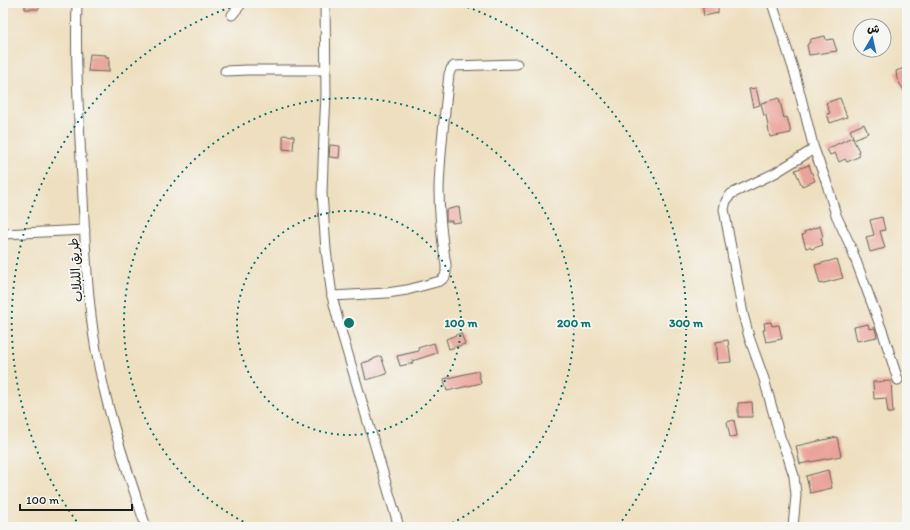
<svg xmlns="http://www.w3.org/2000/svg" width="910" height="530" font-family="Itim,'Playpen Sans Arabic',sans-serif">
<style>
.building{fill:#eaa39a}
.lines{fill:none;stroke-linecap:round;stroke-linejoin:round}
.minor-casing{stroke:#666055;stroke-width:11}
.minor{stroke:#fff;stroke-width:9}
.ring{fill:none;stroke:#0f766e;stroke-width:2;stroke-dasharray:2 4}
.labels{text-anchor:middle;stroke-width:3.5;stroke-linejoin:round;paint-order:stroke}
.street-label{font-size:13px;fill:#1c1c1c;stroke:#f6f6f2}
.centre{fill:#0f766e;stroke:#f6f6f2;stroke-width:2}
.ring-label{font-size:12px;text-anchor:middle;font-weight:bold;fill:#0f766e;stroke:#f6f6f2;stroke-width:3.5;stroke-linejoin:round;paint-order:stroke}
</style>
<rect width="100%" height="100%" fill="#f6f6f2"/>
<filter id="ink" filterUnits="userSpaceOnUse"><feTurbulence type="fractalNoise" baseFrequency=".025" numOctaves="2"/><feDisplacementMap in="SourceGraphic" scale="8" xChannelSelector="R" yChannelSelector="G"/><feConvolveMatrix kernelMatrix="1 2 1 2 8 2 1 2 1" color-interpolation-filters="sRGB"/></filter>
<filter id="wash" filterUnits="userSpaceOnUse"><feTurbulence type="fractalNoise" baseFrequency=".012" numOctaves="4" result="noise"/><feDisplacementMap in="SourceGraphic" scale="16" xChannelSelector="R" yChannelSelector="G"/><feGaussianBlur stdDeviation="0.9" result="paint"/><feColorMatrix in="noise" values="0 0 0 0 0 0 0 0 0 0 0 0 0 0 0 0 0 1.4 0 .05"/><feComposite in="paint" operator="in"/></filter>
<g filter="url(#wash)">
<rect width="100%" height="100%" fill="#eedfc0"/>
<g id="blocks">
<g class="building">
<polygon points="25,3 40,3 39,9 25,9"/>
<polygon points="702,3 718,3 718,13 704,16"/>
<polygon points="825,36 826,40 833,39 837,51 809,55 807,45 809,43 811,39"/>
<polygon points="90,54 106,55 106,57 109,57 109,72 88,71"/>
<polygon points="907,67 907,95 897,79 896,71"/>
<polygon points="756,88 760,105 753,107 749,89"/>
<polygon points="779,98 784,118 787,117 791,133 770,137 766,115 764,116 761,103"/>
<polygon points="840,98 847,117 830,123 827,114 830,113 826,103"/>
<polygon points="864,124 868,133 854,139 850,130"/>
<polygon points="283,135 294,136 293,150 283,149"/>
<polygon points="852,137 859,151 858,152 860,156 847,162 845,159 839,162 835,153 830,155 827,149"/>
<polygon points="330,145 340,146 339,158 329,157"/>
<polygon points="809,165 815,181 802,186 795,170"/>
<polygon points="459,207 461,222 452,223 452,221 446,221 446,211 448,210 449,209"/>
<polygon points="882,217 885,230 880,231 885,248 870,252 866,237 874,235 870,220"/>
<polygon points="820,226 823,237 821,238 823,245 811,249 810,247 806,248 802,235 805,234 804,232"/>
<polygon points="837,259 843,278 820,284 815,265"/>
<polygon points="771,322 772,326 779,325 782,339 766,342 763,330 765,330 764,323"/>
<polygon points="868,324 869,329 875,328 877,337 857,341 854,327"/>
<polygon points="461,333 465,344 449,349 446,339"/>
<polygon points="728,340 731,362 718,363 716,342"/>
<polygon points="434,343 437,353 412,361 413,363 400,366 397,356 419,351 418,348"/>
<polygon points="381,356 387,374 366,380 362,363 373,360 373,359"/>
<polygon points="478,371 481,383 447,391 444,379"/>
<polygon points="891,381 893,413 888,413 886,398 874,399 873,382"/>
<polygon points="752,402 753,417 738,417 738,403"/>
<polygon points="734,420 737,436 730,437 727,422"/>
<polygon points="837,437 841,456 800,464 796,446"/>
<polygon points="828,470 832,488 810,493 806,476"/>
</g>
</g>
</g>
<g filter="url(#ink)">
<use href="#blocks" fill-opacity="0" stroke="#666055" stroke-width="1"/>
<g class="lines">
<g class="minor-casing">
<g id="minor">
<path d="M 77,3 C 75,61 79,120 82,178 C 85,235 86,293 96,350 C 106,410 127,469 146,527"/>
<polyline points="325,3 326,95 324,135 322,193 326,250 332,296 339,324 399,527"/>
<polyline points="772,3 795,74 814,149 826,181 836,215 850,245 883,333 898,380"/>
<polyline points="232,15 242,3"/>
<polyline points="225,71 248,70 326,70"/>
<polyline points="3,234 85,230"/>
<path d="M 332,296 L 387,293 L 407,290 L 440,281 L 445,277 L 446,272 L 446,265 C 442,240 439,215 439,189 C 440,151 445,112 449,74 L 451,69 L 454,66 L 517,64"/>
<polyline points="793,527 796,495 794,476 788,457 780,437 764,379 749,337 743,314 724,209 726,201 731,194 775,173 814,149"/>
</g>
</g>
<use href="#minor" class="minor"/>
</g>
</g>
<g class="ring">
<circle cx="349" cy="323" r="112"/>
<path d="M254 527A225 225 0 1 1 444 527"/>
<path d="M80 526A337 337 0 0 1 242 3M456 3A337 337 0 0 1 618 526"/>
</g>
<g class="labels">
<g class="street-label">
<text transform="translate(75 270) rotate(-94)" y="5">طريق اللبلاب</text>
</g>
</g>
<circle cx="349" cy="323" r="6" class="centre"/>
<g class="ring-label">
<text x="461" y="327">100 m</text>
<text x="574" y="327">200 m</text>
<text x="686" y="327">300 m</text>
</g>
<rect width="910" height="530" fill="none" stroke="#f6f6f2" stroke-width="16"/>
<g transform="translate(872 38) rotate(9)"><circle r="19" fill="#f6f6f2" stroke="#9f9f9c"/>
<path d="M0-3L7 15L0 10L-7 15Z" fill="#1f6fb2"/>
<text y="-6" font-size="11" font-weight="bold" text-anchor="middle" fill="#1c1c1c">ش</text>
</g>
<path d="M20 504v6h112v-6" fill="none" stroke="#1c1c1c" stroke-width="2"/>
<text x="26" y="504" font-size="12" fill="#1c1c1c" stroke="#f6f6f2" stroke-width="3" paint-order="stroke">100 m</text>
</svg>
